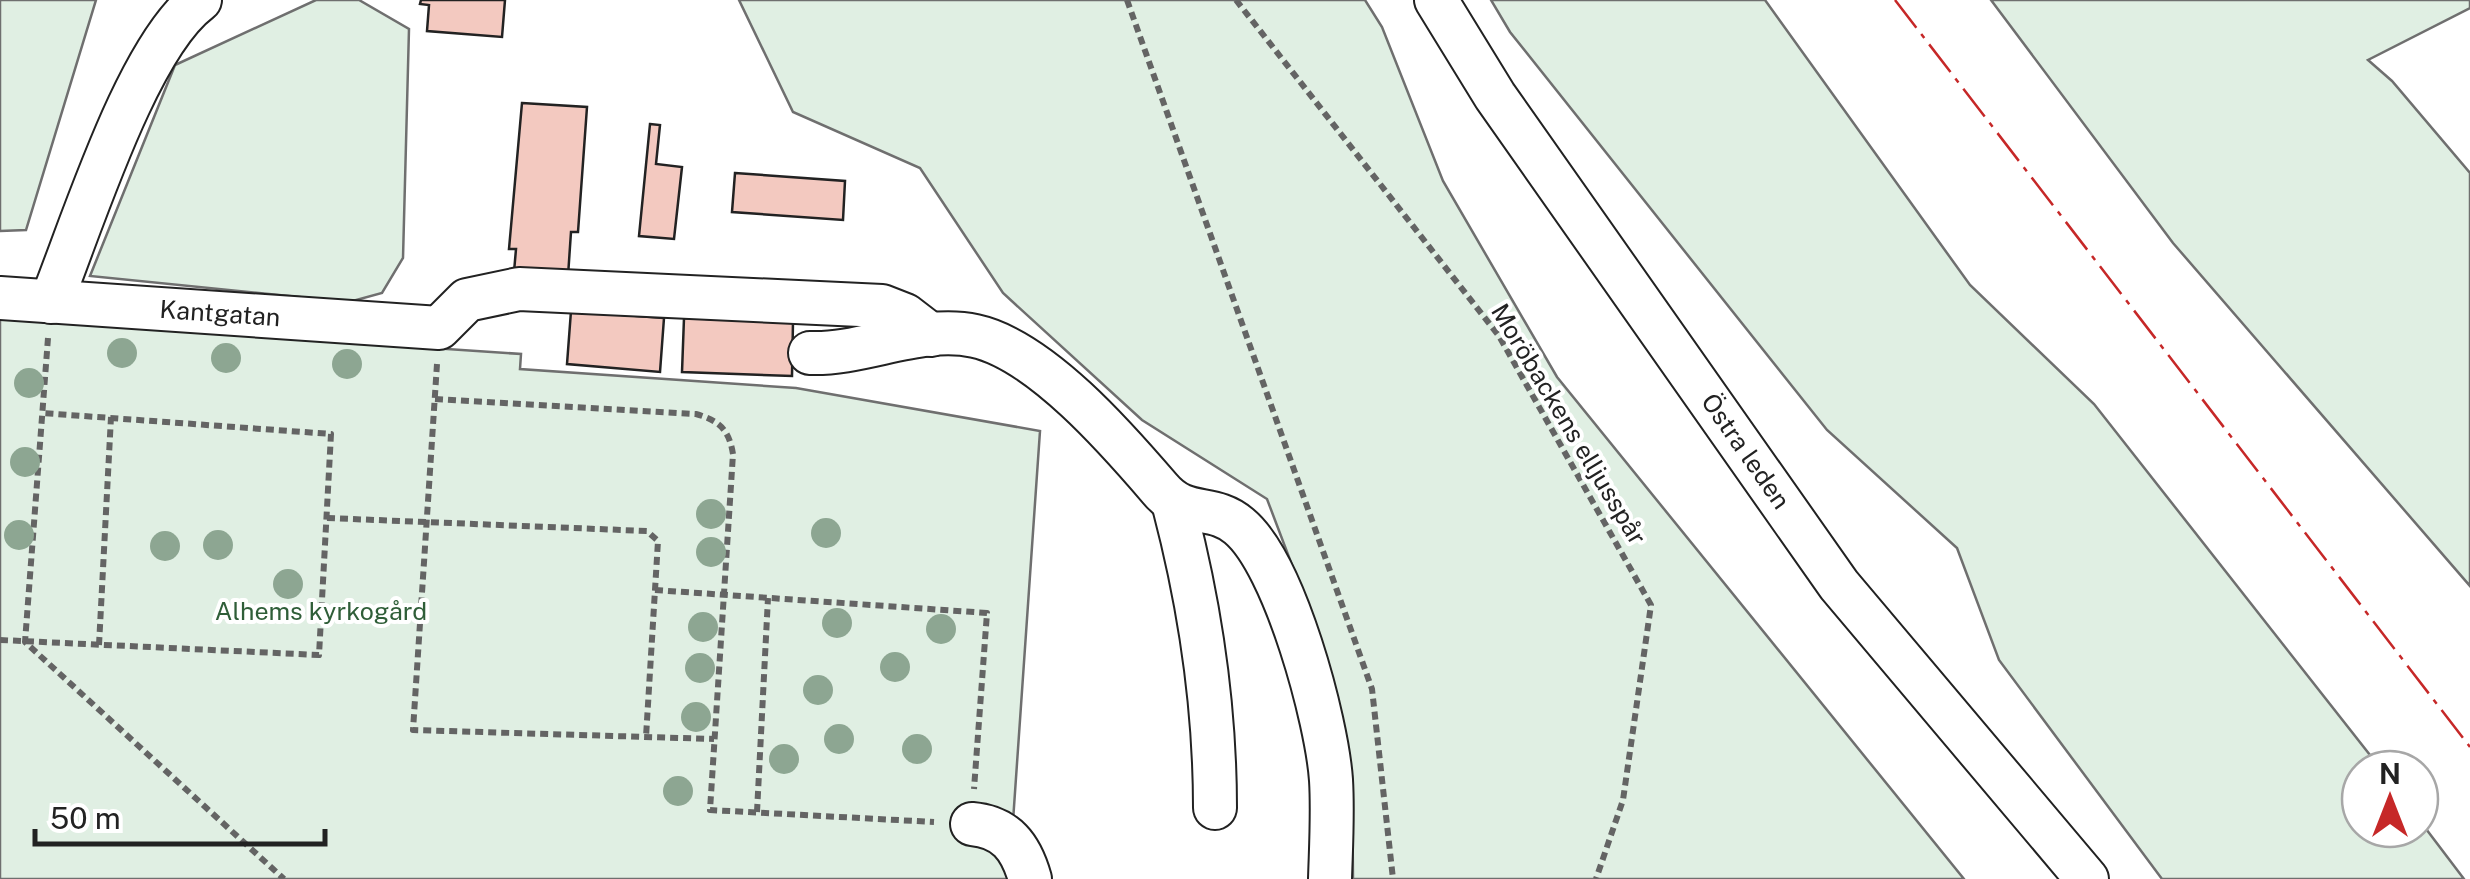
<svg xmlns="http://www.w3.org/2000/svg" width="2470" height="879" font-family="'Public Sans',sans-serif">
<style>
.green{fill:#e0efe3;stroke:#6f6f6f;stroke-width:2.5}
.building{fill:#f3c9c0;stroke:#222;stroke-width:2.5}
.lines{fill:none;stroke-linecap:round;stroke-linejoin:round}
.minor-casing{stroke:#222;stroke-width:46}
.path{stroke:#646464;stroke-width:6;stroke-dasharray:8 5;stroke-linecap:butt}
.minor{stroke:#fff;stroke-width:42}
.power{stroke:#c62828;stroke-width:2.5;stroke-dasharray:35 8 5 8;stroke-linecap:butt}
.tree{fill:#8da692}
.labels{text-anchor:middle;stroke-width:8;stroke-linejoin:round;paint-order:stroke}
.street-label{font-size:25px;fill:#222;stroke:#fff}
.park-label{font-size:25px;fill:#2f5e38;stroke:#fff}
</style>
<rect width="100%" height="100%" fill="#fff"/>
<g class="green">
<polygon points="0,0 96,0 26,230 0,231"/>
<polygon points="316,0 359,0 409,29 403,258 382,293 349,302 90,276 175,65"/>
<polygon points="739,0 1365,0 1382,27 1443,181 1557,377 1964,879 1353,879 1352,776 1317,631 1267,499 1142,420 1003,293 920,168 793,112"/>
<polygon points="1491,0 1765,0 1970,285 2094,404 2381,769 2360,769 2360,829 2420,829 2420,821 2464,879 2162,879 1999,660 1957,548 1827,430 1510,32"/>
<polygon points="1991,0 2470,0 2470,8 2368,60 2392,81 2470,173 2470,586 2173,243"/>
<polygon points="0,319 521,354 520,369 796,388 1040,431 1009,879 0,879"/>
</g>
<g class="building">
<polygon points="421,0 505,0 502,37 427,31 429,5 420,4"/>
<polygon points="522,103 587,107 578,232 571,232 568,276 514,272 516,249 509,249"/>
<polygon points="650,124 660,125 656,164 682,167 674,239 639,236"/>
<polygon points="735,173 845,181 843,220 732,212"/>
<polygon points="571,311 664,318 660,372 567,364"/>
<polygon points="684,318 793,322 792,376 682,372"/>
</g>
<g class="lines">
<g class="minor-casing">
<g id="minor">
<polyline points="1436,0 1495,96 1839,585 2087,879"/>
<polyline points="0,298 439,328 467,300 519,289 882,306 905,315 931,335"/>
<path d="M 51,302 C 82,225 137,47 200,0"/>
<path d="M 810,353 C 864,355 921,324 975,336 C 1040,350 1118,440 1160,489 C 1186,520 1212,503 1239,526 C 1285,564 1327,721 1331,780 C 1333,813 1331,846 1330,879"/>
<path d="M 1174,506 C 1200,605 1215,706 1215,808"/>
<path d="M 972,824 C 1006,827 1021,847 1030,879"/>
</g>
</g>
<g class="path">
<polyline points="1127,0 1372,689 1393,879"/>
<polyline points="1236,0 1499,336 1651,605 1623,800 1596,879"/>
<polyline points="48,338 25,642 284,879"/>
<polyline points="437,364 413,730 714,739"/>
<path d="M 435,399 L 696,414 C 720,421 729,430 733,454 L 710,810 L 934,822"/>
<polyline points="327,518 647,531 658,541 646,737"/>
<polyline points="655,590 987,613 974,789"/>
<polyline points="0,640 319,655 331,434 42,413"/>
<polyline points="99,645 111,417"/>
<polyline points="757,812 768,598"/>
</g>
<use href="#minor" class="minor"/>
<polyline class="power" points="1895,0 2470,747"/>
</g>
<g class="tree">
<circle cx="122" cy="353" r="15"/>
<circle cx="226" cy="358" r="15"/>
<circle cx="347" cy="364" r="15"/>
<circle cx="29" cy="383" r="15"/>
<circle cx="25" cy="462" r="15"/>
<circle cx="711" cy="514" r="15"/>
<circle cx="826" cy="533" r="15"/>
<circle cx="19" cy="535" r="15"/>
<circle cx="218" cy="545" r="15"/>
<circle cx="165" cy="546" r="15"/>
<circle cx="711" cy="552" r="15"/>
<circle cx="288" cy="584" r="15"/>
<circle cx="837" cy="623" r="15"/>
<circle cx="703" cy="627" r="15"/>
<circle cx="941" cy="629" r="15"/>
<circle cx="895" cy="667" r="15"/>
<circle cx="700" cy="668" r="15"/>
<circle cx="818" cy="690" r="15"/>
<circle cx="696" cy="717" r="15"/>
<circle cx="839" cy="739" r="15"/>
<circle cx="917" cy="749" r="15"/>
<circle cx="784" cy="759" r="15"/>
<circle cx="678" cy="791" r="15"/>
</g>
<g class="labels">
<g class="street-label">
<text transform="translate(220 313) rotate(4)" y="9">Kantgatan</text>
<text transform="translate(1569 424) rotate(59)" y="9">Moröbackens elljusspår</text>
<text transform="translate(1746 451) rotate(55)" y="9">Östra leden</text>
</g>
<g class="park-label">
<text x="321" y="620">Alhems kyrkogård</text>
</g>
</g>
<g transform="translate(2390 799)"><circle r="48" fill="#ffffff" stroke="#a7a7a7" stroke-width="2.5"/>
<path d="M0-8L18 38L0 25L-18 38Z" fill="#c62828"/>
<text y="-15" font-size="28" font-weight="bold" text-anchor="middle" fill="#222222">N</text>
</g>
<path d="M35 829v15h290v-15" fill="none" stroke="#222222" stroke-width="5"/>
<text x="50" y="829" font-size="30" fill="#222222" stroke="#ffffff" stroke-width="8" paint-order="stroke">50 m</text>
</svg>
